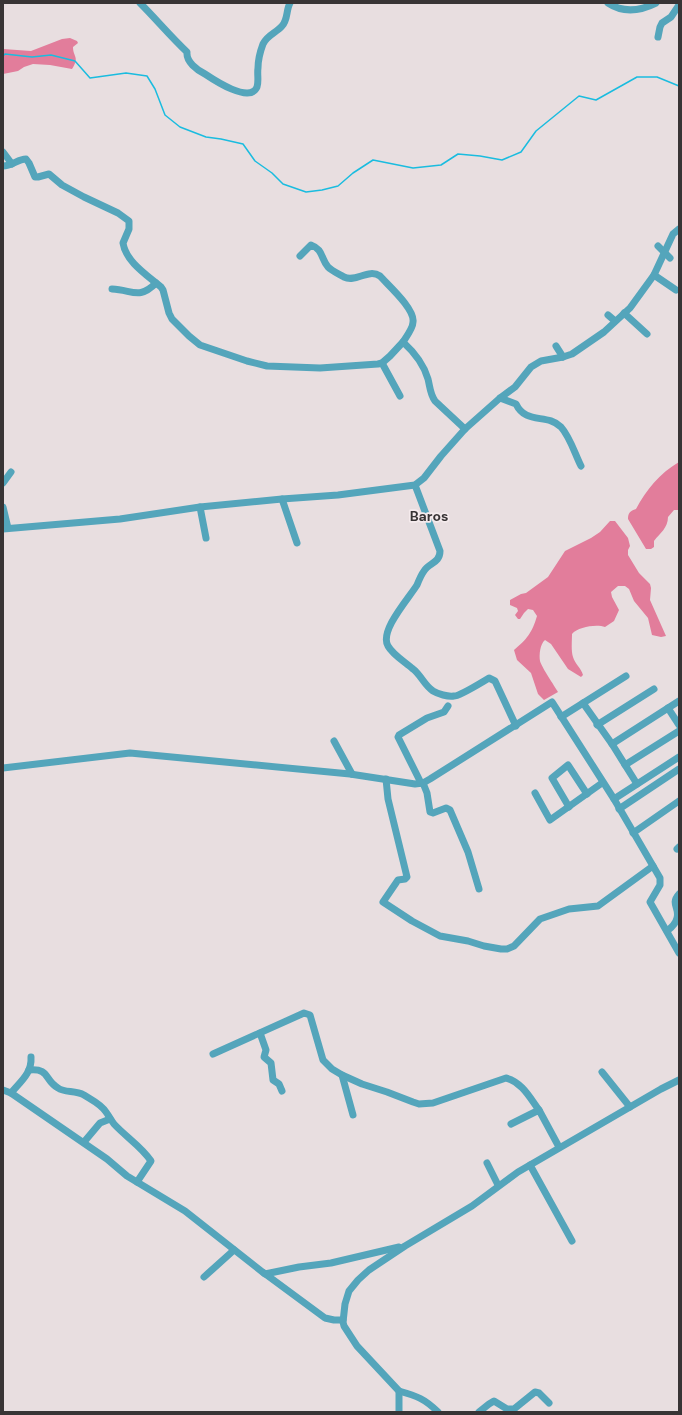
<svg xmlns="http://www.w3.org/2000/svg" width="682" height="1415" font-family="'DM Sans',sans-serif">
<style>
.forest{fill:#e27d9b}
.lines{fill:none;stroke-linecap:round;stroke-linejoin:round}
.stream{stroke:#1abcdf;stroke-width:1.5}
.minor{stroke:#54a5bb;stroke-width:7}
.labels{text-anchor:middle;stroke-width:3.5;stroke-linejoin:round;paint-order:stroke}
.quarter-label{font-size:14px;font-weight:bold;fill:#383435;stroke:#f5ebed}
</style>
<rect width="100%" height="100%" fill="#e8dee0"/>
<g class="forest">
<path d="M 70,38 L 77,41 L 78,43 L 73,47 C 73,57 80,57 72,69 L 50,65 L 33,64 L 24,67 L 18,71 L 3,74 L 3,49 L 31,51 L 62,39 Z"/>
<path d="M 679,462 L 679,510 L 674,510 L 668,517 C 668,528 660,533 654,541 L 654,547 L 651,549 L 646,549 L 628,519 C 628,513 630,511 636,509 C 646,490 660,473 679,462 Z"/>
<path d="M 610,521 L 615,521 L 628,538 L 630,546 L 628,550 L 628,555 L 639,573 L 650,584 L 651,588 L 650,600 L 666,636 L 661,637 L 652,635 L 648,618 L 634,601 L 629,589 L 625,586 L 618,586 L 611,592 L 612,597 L 619,610 L 614,621 L 605,627 C 596,624 578,627 572,634 C 572,641 571,651 573,657 C 575,664 581,668 583,675 L 581,677 L 568,669 L 551,644 L 545,640 C 540,644 539,655 540,661 C 542,668 554,685 558,692 L 544,700 L 538,694 L 531,673 L 517,660 L 514,650 C 527,639 532,633 537,616 L 533,610 L 528,609 L 524,613 L 520,619 L 518,619 L 515,615 L 518,611 L 517,608 L 510,605 L 510,600 L 521,594 L 526,593 L 548,577 L 565,551 L 591,538 L 600,532 Z"/>
</g>
<g class="lines">
<polyline class="stream" points="3,56 5,54 32,57 51,55 75,61 90,78 126,73 147,76 155,89 165,115 180,127 206,137 221,139 243,144 255,161 272,173 283,184 306,192 322,190 338,186 353,173 373,160 413,168 441,165 458,154 480,156 502,160 521,152 536,131 579,96 596,100 637,77 657,77 679,86"/>
<g class="minor">
<path d="M 140,3 C 156,19 171,37 187,52 C 186,62 197,70 205,74 C 214,80 250,104 257,87 C 259,81 257,74 258,68 C 258,60 260,52 263,44 C 267,35 276,33 282,26 C 288,20 286,10 290,3"/>
<path d="M 608,3 C 623,13 640,11 656,3"/>
<polyline points="658,37 660,27 662,23 671,17 679,5"/>
<polyline points="3,152 12,164"/>
<path d="M 3,166 C 12,166 18,159 26,159 L 29,163 L 35,177 L 38,177 L 49,174 L 62,185 L 84,197 L 118,213 L 129,221 L 129,229 L 123,243 C 126,262 147,275 161,287 L 163,290 L 169,313 L 172,319 L 189,336 L 200,345 L 247,361 L 267,366 L 320,368 L 378,364 L 382,363 L 390,356 L 403,342"/>
<polyline points="658,246 670,258"/>
<path d="M 300,256 L 311,245 C 323,249 321,259 328,267 C 332,271 339,274 344,277 C 356,283 368,268 380,276 C 389,286 415,309 413,322 C 413,328 407,336 403,342 C 414,352 424,365 428,379 C 430,387 430,394 435,401 L 465,429"/>
<polyline points="654,275 676,290"/>
<path d="M 112,289 C 133,290 139,300 156,283"/>
<polyline points="624,313 647,334"/>
<polyline points="608,315 615,321"/>
<polyline points="556,346 563,357"/>
<polyline points="382,363 400,396"/>
<path d="M 500,398 L 516,404 C 526,425 547,413 561,427 C 570,437 575,454 581,466"/>
<polyline points="3,483 11,472"/>
<path d="M 415,485 L 440,551 C 440,563 429,563 424,571 C 421,575 419,580 417,585 C 409,598 379,631 388,646 C 393,655 405,662 413,669 C 421,675 424,685 433,691 C 438,694 448,697 454,696 C 460,696 482,682 489,678 L 495,681 L 516,726"/>
<polyline points="282,499 297,543"/>
<polyline points="3,507 8,528"/>
<polyline points="200,507 206,538"/>
<polyline points="3,529 120,519 200,507 282,499 338,495 415,485 424,478 441,456 465,429 500,398 515,387 531,367 541,361 563,357 572,354 604,332 630,308 654,275 673,234 679,229"/>
<polyline points="583,703 612,744 637,784"/>
<polyline points="668,708 679,725"/>
<polyline points="561,717 626,676"/>
<polyline points="597,725 654,689"/>
<polyline points="334,741 352,774"/>
<polyline points="612,744 679,701"/>
<polyline points="625,765 679,731"/>
<polyline points="3,768 130,753 350,774 415,784 423,783 430,779 552,702 614,799 660,878 660,885 650,902 679,953"/>
<polyline points="386,779 388,799 407,877 405,879 398,880 383,902 412,921 440,936 468,941 484,946 501,949 507,949 514,946 540,919 569,909 598,906 653,866"/>
<polyline points="421,783 398,737 399,735 427,718 444,712 448,706"/>
<polyline points="423,783 427,793 430,812 433,813 446,808 450,810 468,852 479,889"/>
<polyline points="535,793 550,820 602,783"/>
<polyline points="614,799 679,757"/>
<polyline points="569,807 552,778 568,765 587,794"/>
<polyline points="619,809 679,769"/>
<polyline points="633,833 679,801"/>
<polyline points="677,849 679,847"/>
<path d="M 667,931 C 671,928 676,923 677,918 C 680,908 670,904 679,894"/>
<polyline points="260,1033 266,1050 264,1057 271,1063 273,1080 279,1084 282,1091"/>
<path d="M 213,1054 L 304,1013 L 310,1015 L 323,1060 L 332,1069 L 342,1075 L 362,1084 L 387,1092 L 413,1102 L 419,1104 L 433,1103 L 506,1078 C 522,1082 530,1098 539,1110"/>
<path d="M 29,1070 C 50,1068 44,1080 58,1088 C 65,1093 75,1090 84,1095 C 92,1100 101,1104 106,1112 C 109,1116 111,1120 114,1124 C 126,1137 142,1147 151,1161 L 137,1182"/>
<polyline points="602,1072 630,1107"/>
<polyline points="342,1075 353,1115"/>
<polyline points="3,1090 11,1093 107,1159 127,1176 185,1211 265,1274 299,1267 331,1263 399,1247"/>
<path d="M 11,1093 C 21,1081 32,1073 31,1057"/>
<polyline points="511,1124 539,1110 559,1147"/>
<polyline points="84,1142 100,1123 110,1119"/>
<polyline points="487,1163 498,1185"/>
<polyline points="530,1165 572,1241"/>
<polyline points="264,1273 325,1318 334,1320 343,1320"/>
<polyline points="204,1277 234,1250"/>
<path d="M 399,1391 C 417,1396 425,1399 438,1412"/>
<polyline points="399,1412 399,1391 357,1346 344,1326 343,1322 345,1304 349,1291 358,1280 369,1270 405,1246 472,1206 518,1172 661,1089 679,1080"/>
<polyline points="479,1412 489,1404 494,1401 507,1409 514,1409 535,1392 539,1393 549,1403"/>
</g>
</g>
<g class="labels">
<g class="quarter-label">
<text x="429" y="521">Baros</text>
</g>
</g>
<rect width="682" height="1415" fill="none" stroke="#383435" stroke-width="8"/>
</svg>
